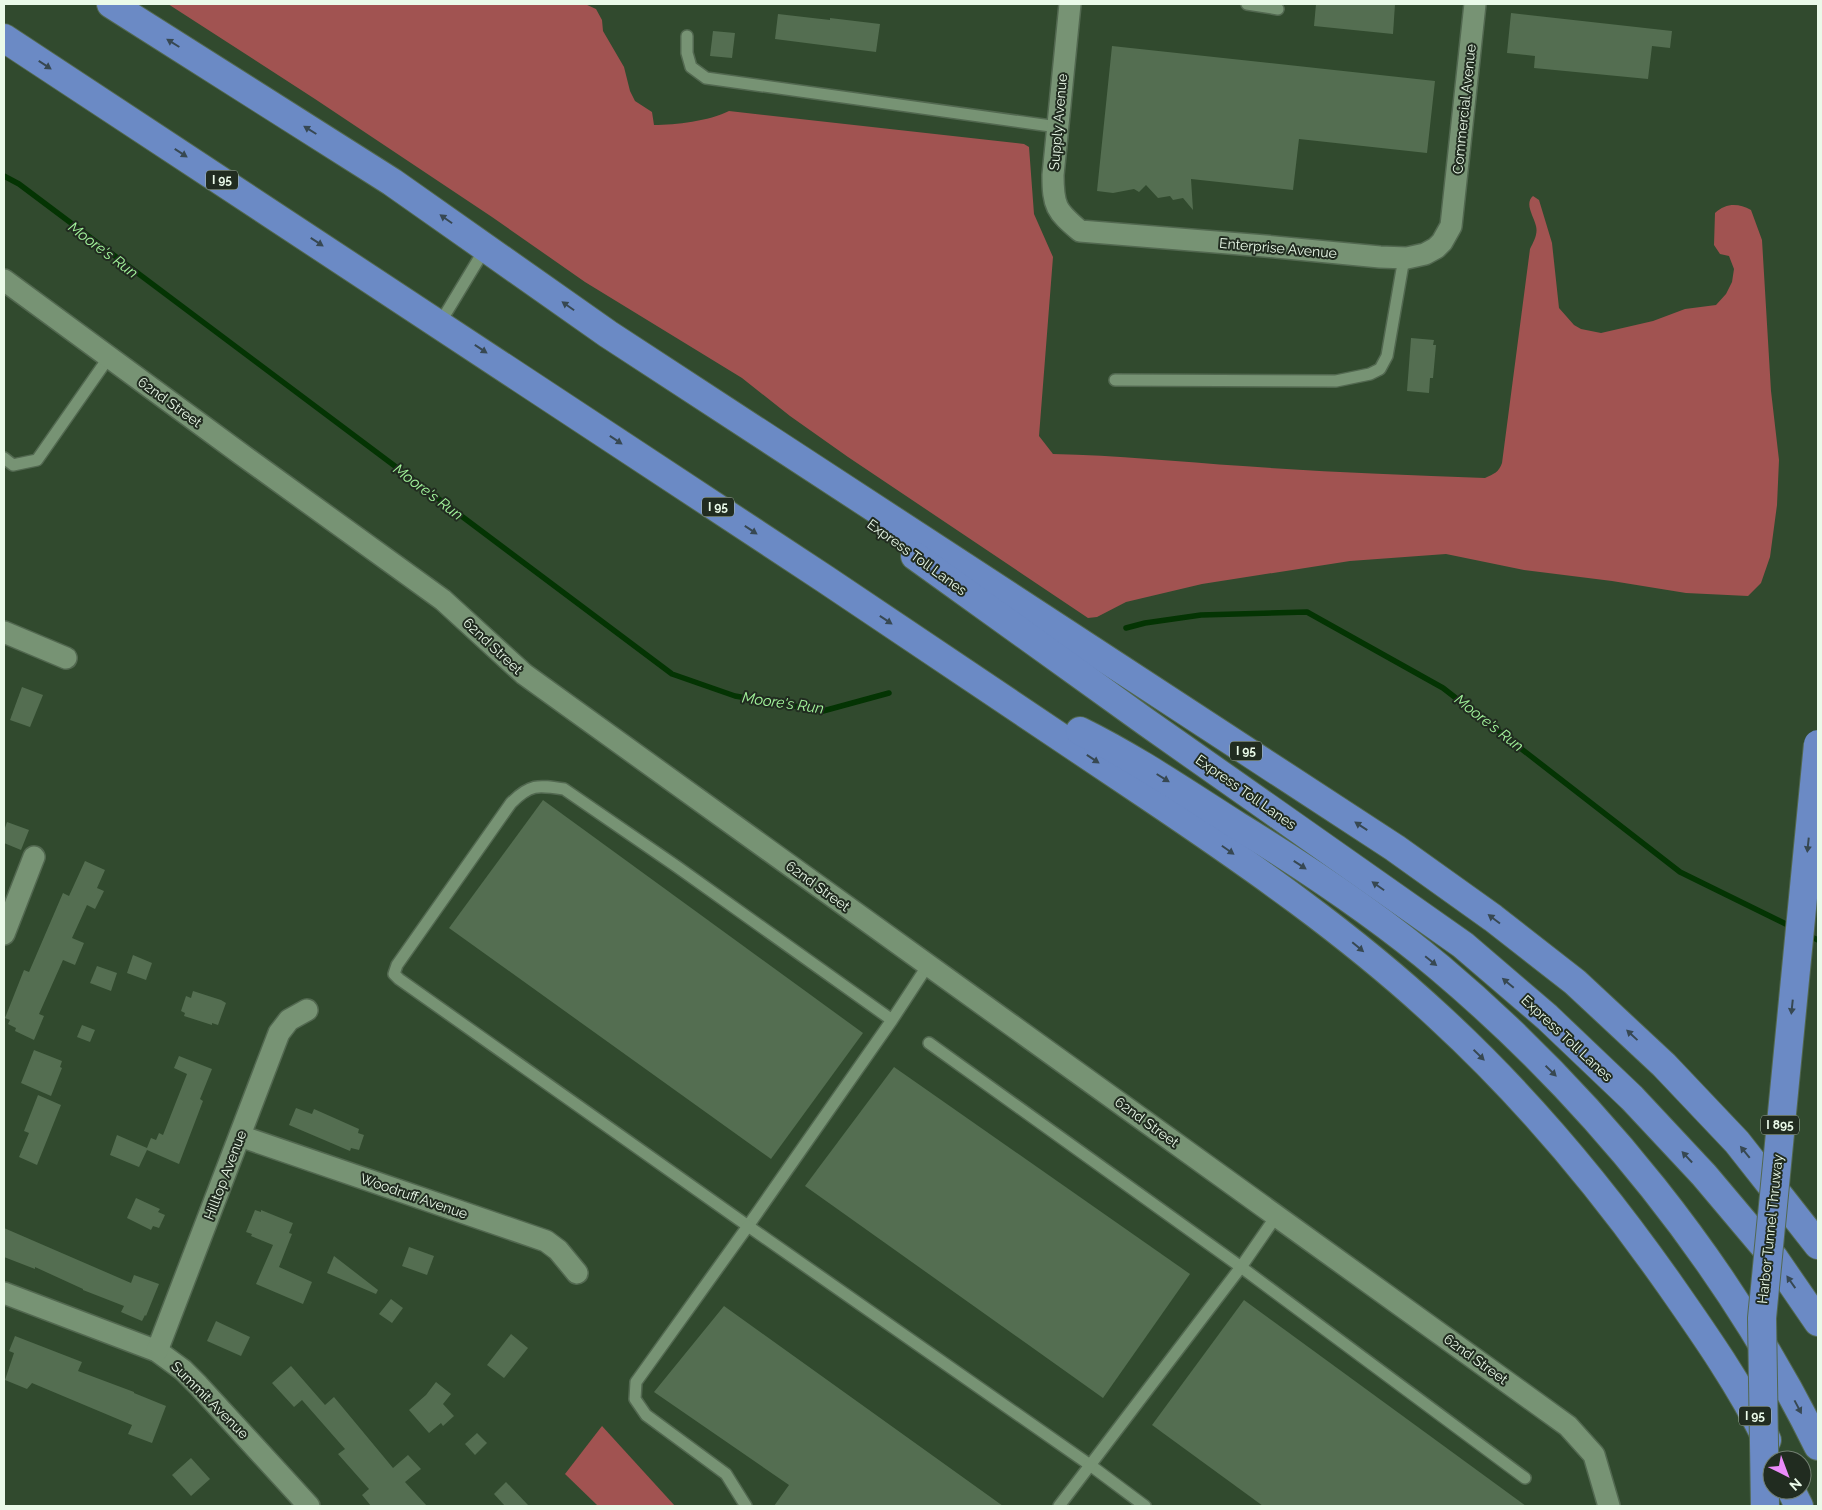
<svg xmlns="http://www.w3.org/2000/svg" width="1822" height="1510" font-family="Raleway,sans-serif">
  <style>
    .green { fill: #a15351 }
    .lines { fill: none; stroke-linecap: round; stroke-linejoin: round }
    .stream { stroke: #043403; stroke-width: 5.5 }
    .building { fill: #546e51 }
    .lane-casing { stroke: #526850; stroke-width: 14 }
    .street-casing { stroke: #526850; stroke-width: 24 }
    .highway-casing { stroke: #526850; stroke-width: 30 }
    .lane { stroke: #779374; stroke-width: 11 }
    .street { stroke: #779374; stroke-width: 21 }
    .highway { stroke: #6b8ac5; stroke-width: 28 }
    .highway-bridge-casing { stroke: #526850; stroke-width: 30; stroke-linecap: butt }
    .highway-bridge { stroke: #6b8ac5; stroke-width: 28 }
    .oneway { fill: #374852 }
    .labels { text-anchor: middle; stroke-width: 4; stroke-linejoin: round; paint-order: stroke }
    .shield { fill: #212c20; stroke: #aebcad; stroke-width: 1 }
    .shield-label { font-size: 12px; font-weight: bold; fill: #eafae9 }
    .street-label { font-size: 14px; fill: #eafae9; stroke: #212c20 }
    .water-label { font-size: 15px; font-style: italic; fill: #a4f79d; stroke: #212c20 }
  </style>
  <rect width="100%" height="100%" fill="#314a2e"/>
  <g class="green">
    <path d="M168,4H585L596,9L602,20L603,31L624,67L630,91L635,101L652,112L654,125C676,125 709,121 729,111L1024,144L1029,147L1034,214L1053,257L1039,436L1053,454C1117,455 1180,462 1243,466C1323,472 1405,475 1485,478C1494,474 1499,472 1502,463L1530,249C1534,241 1538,234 1536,226C1534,216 1524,204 1533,196L1539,200L1552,243L1559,308L1574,325L1581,329L1601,333L1653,321L1685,309L1716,305L1726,294L1732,282L1734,269L1729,256L1720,254L1714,245L1715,213C1726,203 1738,203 1751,210L1762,240L1771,391L1779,460L1777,505L1770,557L1761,583L1748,596L1686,593L1612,581L1524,570L1446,554L1350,561L1202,584L1126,602L1097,617L1088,618L848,457L790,416L742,378L585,282L492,217L315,99Z"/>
    <path d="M602,1426L675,1506H598L565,1474Z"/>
  </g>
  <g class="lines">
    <g class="stream">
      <path d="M4,176L19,184L672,674L735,696L823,711L889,693"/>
      <path d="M1126,628L1145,623L1201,615L1307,612L1443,688L1680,872L1792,927"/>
      <path d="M1807,935L1818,940"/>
    </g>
  </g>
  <g class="building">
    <path d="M1316,4H1395L1393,34L1314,26Z"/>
    <path d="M1511,13L1672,31L1670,48L1652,46L1648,79L1534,68L1535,56L1507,53Z"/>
    <path d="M778,14L830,20V18L880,24L876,52L775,39Z"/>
    <path d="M713,31L735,33L732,58L710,56Z"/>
    <path d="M1112,46L1435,81L1427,153L1299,139L1293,190L1191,179L1193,210L1183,198L1173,200L1170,196L1158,198L1146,185L1139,192L1134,189L1113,193L1097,191Z"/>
    <path d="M1411,338L1434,340L1433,345H1436L1433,378H1430L1429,393L1407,391Z"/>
    <path d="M22,687L43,695L30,727L10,720Z"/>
    <path d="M543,800L863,1033L771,1159L449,928Z"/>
    <path d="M7,822L29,830L21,850L4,843V831Z"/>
    <path d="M85,861L105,870L97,888L104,891L95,909L87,905L72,938L84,943L75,965L63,960L39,1014L44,1016L34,1040L15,1031L16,1028L8,1024L10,1020L5,1018L24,970L29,972L63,893L69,896Z"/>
    <path d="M133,955L152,963L146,980L127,973Z"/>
    <path d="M97,966L117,973L111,991L90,983Z"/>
    <path d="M193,991L221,1000L226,1003L218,1025L212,1023V1025L184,1016L185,1013L181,1011L186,996L191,998Z"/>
    <path d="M82,1025L95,1030L90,1042L77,1037Z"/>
    <path d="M34,1050L62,1061L60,1067L62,1068L51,1096L21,1083Z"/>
    <path d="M179,1056L212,1069L200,1099L203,1101L179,1164L147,1150L139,1167L110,1155L117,1135L147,1148L151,1138L156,1140L159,1133L163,1135L187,1074L174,1068Z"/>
    <path d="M894,1067L1190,1274L1103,1398L805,1186Z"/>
    <path d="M38,1095L61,1105L37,1165L19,1157L29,1133L24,1131Z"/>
    <path d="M296,1108L312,1114L314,1109L359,1129L358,1133L364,1135L359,1150L351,1148L350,1151L289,1125Z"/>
    <path d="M136,1198L160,1209L158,1212L165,1215L159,1228L153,1226L151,1230L127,1218Z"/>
    <path d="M255,1210L261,1212V1210L293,1223L289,1233L292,1234L279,1267L312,1282L303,1304L256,1284L273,1245L251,1236L252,1234L246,1232Z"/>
    <path d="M4,1228L131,1283L134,1275L159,1284L146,1316L145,1315L142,1321L121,1312L124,1306L83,1290V1289L35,1267V1269L4,1257Z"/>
    <path d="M409,1247L434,1256L427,1275L402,1266Z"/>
    <path d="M334,1256L378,1290L376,1294L327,1273Z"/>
    <path d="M391,1299L403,1308L392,1323L379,1314Z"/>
    <path d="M1244,1300L1526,1506H1263L1152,1425Z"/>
    <path d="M724,1306L1003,1506H774L789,1485L654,1392Z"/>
    <path d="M216,1321L250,1337L241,1356L207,1341Z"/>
    <path d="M511,1334L528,1348L504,1378L487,1365Z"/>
    <path d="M15,1336L82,1362L78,1371L134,1392V1393L166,1406L152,1443L128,1434L132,1425L32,1383L27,1389L5,1380L14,1353L9,1351Z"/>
    <path d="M291,1366L325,1405L334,1397L393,1468L408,1455L421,1469L405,1482L427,1506H371L362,1495L369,1489L338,1454L345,1449L302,1400L294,1407L272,1383Z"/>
    <path d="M436,1382L451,1394L443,1404L454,1416L443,1426L441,1423L429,1433L409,1410L426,1395Z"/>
    <path d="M477,1433L487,1443L475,1455L465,1444Z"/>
    <path d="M191,1458L210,1479L191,1496L172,1475Z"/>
    <path d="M506,1482L529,1506H505L494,1494Z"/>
  </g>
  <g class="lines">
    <defs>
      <g id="lane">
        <path d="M1247,4L1278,9"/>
        <path d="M687,36V53L691,67L706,78L1058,127"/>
        <path d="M440,323L486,247"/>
        <path d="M1115,380L1336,381L1370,374L1380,369L1387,356L1404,258"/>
        <path d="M4,458L13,465L37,460L109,357"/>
        <path d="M892,1020L676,866L564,789C537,785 530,784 511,803L397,965L394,974L399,979L748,1226L892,1020L928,965"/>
        <path d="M929,1043L1241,1267L1525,1478"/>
        <path d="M746,1506L726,1474L646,1415L635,1399L636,1382L748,1226L1090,1465L1145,1506"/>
        <path d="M1059,1506L1241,1267L1277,1215"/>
      </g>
      <g id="street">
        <path d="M1070,4L1053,175C1053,206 1056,211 1080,231L1265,246L1380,257L1407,258L1425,254L1436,248L1442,242L1451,226L1475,4"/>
        <path d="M4,280L241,454L443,600L524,674L1568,1426L1594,1455L1609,1506"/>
        <path d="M4,632L66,658"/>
        <path d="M4,934L34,857"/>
        <path d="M240,1136L546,1241L558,1250L577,1273"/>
        <path d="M4,1293L157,1351L183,1370L198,1385L309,1506"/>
        <path d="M157,1351L279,1033L289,1020L307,1010"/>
      </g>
      <g id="highway">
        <path d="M111,4L392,182L608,334L1395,848L1493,918L1575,982L1664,1065L1737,1142L1818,1245"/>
        <path d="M4,38C278,217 552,397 825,579C933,651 1041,723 1148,796C1249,864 1350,934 1439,1017C1526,1097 1602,1188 1670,1285C1705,1335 1740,1385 1767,1440"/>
        <path d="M915,556L1146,722L1463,945L1547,1017L1632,1098L1704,1175L1774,1258L1818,1322"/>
        <path d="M1080,731C1135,758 1186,793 1238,826C1308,869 1377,915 1440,968C1595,1099 1728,1264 1818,1446"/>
        <path d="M1791,1490L1799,1506"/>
      </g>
    </defs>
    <use href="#lane" class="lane-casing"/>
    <use href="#street" class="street-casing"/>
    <use href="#highway" class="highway-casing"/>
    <use href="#lane" class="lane"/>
    <use href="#street" class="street"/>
    <use href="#highway" class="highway"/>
    <defs>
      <path id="highway-bridge" d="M1765,1506L1762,1318L1818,744"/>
    </defs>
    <use href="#highway-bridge" class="highway-bridge-casing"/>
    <use href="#highway-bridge" class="highway-bridge"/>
  </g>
  <defs><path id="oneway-solid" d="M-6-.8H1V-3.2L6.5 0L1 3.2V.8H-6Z" transform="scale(1.25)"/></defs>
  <g class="oneway">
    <use href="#oneway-solid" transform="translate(173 43) rotate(-148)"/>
    <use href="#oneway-solid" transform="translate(45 65) rotate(33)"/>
    <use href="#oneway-solid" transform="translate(310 130) rotate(-148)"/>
    <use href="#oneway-solid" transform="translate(181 153) rotate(33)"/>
    <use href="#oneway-solid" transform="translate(446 219) rotate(-145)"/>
    <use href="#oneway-solid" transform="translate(317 242) rotate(33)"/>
    <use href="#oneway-solid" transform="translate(568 306) rotate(-145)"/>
    <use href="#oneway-solid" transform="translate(481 349) rotate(34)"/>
    <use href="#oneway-solid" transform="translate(616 440) rotate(34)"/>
    <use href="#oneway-solid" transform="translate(751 530) rotate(34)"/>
    <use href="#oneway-solid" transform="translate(886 620) rotate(34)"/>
    <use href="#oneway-solid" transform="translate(1093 759) rotate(34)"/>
    <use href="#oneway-solid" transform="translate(1163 778) rotate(32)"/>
    <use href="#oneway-solid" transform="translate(1361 826) rotate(-147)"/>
    <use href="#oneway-solid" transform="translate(1808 845) rotate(96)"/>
    <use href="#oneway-solid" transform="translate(1228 850) rotate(35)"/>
    <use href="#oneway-solid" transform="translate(1300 865) rotate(33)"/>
    <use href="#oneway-solid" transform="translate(1378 886) rotate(-145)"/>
    <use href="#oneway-solid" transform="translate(1494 919) rotate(-143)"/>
    <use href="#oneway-solid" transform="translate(1358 947) rotate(40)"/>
    <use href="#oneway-solid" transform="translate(1431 961) rotate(39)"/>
    <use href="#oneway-solid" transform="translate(1508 983) rotate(-140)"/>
    <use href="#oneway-solid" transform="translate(1792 1007) rotate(96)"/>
    <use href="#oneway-solid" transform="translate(1632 1035) rotate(-137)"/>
    <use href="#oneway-solid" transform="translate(1479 1055) rotate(44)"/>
    <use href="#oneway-solid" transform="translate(1551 1071) rotate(44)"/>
    <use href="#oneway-solid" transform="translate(1745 1152) rotate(-129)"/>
    <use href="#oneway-solid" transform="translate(1687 1157) rotate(-133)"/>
    <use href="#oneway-solid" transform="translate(1791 1282) rotate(-125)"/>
    <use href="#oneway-solid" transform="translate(1798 1407) rotate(62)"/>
  </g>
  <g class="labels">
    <g class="shield">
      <rect x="206" y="170.5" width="32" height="19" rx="4"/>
      <rect x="702" y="497.5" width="32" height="19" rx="4"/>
      <rect x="1230" y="741.5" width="32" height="19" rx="4"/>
      <rect x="1761" y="1115.5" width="38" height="19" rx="4"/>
      <rect x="1739" y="1406.5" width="32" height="19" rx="4"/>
    </g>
    <g class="shield-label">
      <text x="222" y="184">I 95</text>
      <text x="718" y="511">I 95</text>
      <text x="1246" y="755">I 95</text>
      <text x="1780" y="1129">I 895</text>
      <text x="1755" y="1420">I 95</text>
    </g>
    <g class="street-label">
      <text transform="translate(1464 109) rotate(-84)" y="5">Commercial Avenue</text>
      <text transform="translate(1058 122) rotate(-85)" y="5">Supply Avenue</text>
      <text transform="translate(1278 248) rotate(5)" y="5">Enterprise Avenue</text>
      <text transform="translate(170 402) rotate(36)" y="5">62nd Street</text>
      <text transform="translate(917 557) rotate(36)" y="5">Express Toll Lanes</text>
      <text transform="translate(493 646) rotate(43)" y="5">62nd Street</text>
      <text transform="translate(1246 792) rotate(35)" y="5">Express Toll Lanes</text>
      <text transform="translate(818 886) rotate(36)" y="5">62nd Street</text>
      <text transform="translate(1567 1038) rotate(43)" y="5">Express Toll Lanes</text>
      <text transform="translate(1147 1122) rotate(36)" y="5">62nd Street</text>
      <text transform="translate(225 1175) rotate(-69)" y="5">Hilltop Avenue</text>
      <text transform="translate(414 1196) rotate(19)" y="5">Woodruff Avenue</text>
      <text transform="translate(1770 1229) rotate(-84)" y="5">Harbor Tunnel Thruway</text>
      <text transform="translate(1476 1359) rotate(36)" y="5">62nd Street</text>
      <text transform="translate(210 1400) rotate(45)" y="5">Summit Avenue</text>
    </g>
    <g class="water-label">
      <text transform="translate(103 250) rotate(37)" y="5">Moore's Run</text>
      <text transform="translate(428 492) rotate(37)" y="5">Moore's Run</text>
      <text transform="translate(783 703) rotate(8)" y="5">Moore's Run</text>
      <text transform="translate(1489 723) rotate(38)" y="5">Moore's Run</text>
    </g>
  </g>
  <rect width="1822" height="1510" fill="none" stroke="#eafae9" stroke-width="10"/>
  <g transform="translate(1787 1475) rotate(138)"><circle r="24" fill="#212c20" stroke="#717e70"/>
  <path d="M0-4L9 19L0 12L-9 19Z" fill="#ec8cfa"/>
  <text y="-8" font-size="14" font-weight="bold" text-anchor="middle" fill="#eafae9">N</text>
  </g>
</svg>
